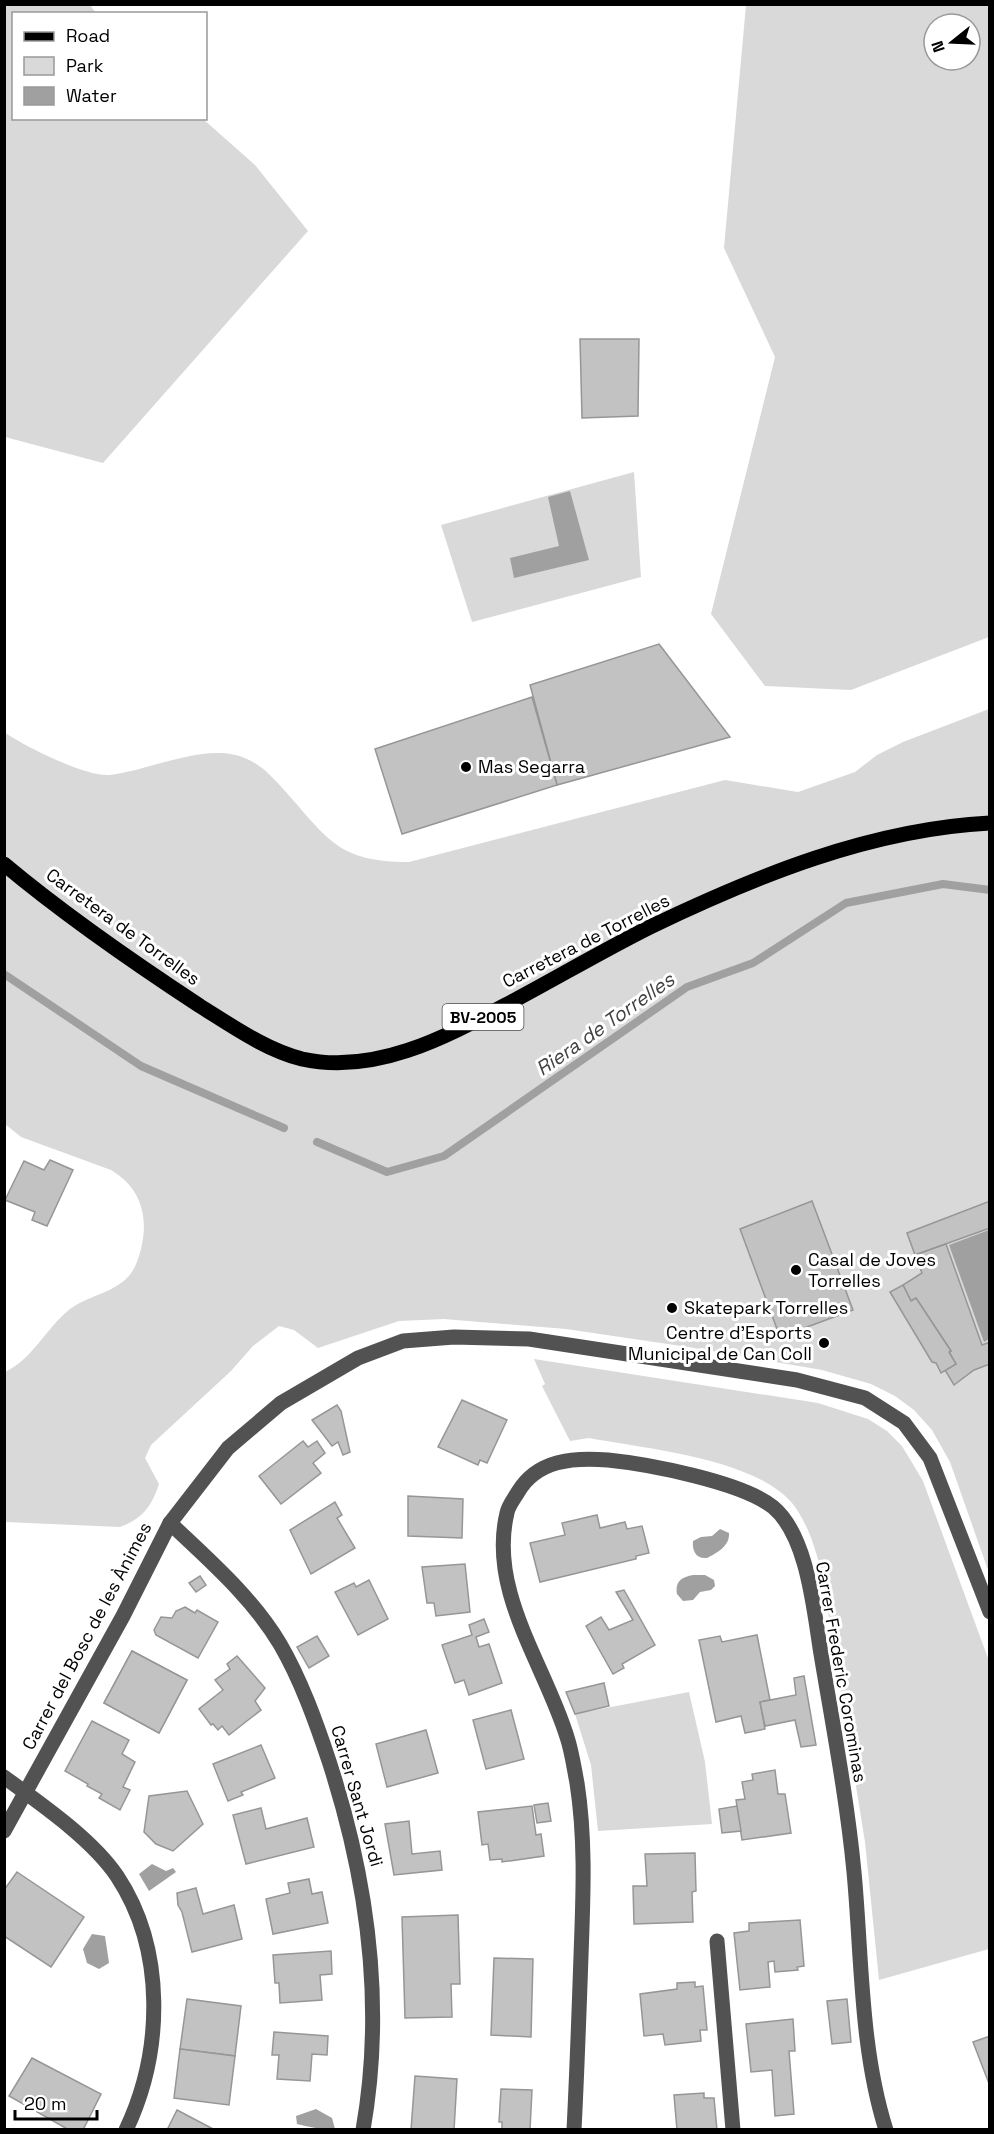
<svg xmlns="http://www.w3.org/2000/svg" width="994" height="2134" font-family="'Space Grotesk',sans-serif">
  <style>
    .green { fill: #d9d9d9; fill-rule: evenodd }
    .water { fill: #a0a0a0 }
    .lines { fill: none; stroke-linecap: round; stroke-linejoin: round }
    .stream { stroke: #a0a0a0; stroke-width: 8 }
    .building { fill: #c2c2c2; stroke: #969696; stroke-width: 1.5; fill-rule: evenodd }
    .minor { stroke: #525252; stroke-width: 15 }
    .major { stroke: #000; stroke-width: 15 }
    .poi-dot { fill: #000; stroke: #fff; stroke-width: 2 }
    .labels { text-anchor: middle; stroke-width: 6; stroke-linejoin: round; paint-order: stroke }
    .shield { fill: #fff; stroke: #4c4c4c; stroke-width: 1.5 }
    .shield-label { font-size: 16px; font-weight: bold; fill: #000 }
    .poi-label { font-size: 18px; fill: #000; stroke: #fff; text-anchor: start }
    .street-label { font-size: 18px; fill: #000; stroke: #fff }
    .water-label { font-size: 20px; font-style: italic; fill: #414141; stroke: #fff }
  </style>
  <rect width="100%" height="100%" fill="#fff"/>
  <g class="green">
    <path d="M4,5H90L96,13L14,14V118L203,119L255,165L308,231L103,463L5,437Z"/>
    <path d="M746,5H989V637L851,690L765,686L711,614L775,357L724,248ZM934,24H970V60H934Z"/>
    <path d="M634,472L641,577L472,622L441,525Z"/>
    <path d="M989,709V1573L950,1462L932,1430L914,1410L895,1396L871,1384L822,1370L688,1347L566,1329L444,1319L399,1321L318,1348L294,1330L279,1326L253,1346L231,1371L151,1445L145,1458L159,1484C152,1506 142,1519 120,1527L5,1522V1372C33,1359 46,1328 70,1309C88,1296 112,1293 127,1278C135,1270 138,1260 141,1249C149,1216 141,1188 111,1170L21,1137L5,1124L4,732C24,746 86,777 109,775C150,771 208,740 247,759C263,766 274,779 285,791C328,839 338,862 409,862L725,780L798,792L855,772L877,755L903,742Z"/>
    <path d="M534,1359L818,1403L868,1419L887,1431L902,1446L923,1481L989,1661V1949L879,1980L865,1842L822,1575C816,1550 808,1523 792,1503C753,1458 647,1449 589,1438L570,1441L542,1386L545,1384Z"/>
    <path d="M689,1692L705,1762L712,1824L598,1831L591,1765L575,1714Z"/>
  </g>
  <g class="water">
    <path d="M570,491L589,560L514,578L510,558L559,546L548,497Z"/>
    <path d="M989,1230V1339L984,1342L949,1245Z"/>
    <path d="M720,1529L729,1533C730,1546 717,1553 707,1558C696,1559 692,1551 693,1541L701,1537L712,1536Z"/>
    <path d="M693,1575H705L714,1580L715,1586L711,1590L700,1592L693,1600L683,1601L677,1594C675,1581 682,1577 693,1575Z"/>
    <path d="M152,1864L166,1871L173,1868L176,1872L149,1891L139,1874Z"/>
    <path d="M92,1934L105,1936L109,1963L99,1969L87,1963L83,1949Z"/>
    <path d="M316,2109L332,2118L335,2129C321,2130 310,2127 297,2124L296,2116Z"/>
  </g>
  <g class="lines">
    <g class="stream">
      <path d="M4,974L141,1066L284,1128"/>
      <path d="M317,1142L387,1172L444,1156L687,987L753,963L846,903L943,884L990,890"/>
    </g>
  </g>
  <g class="building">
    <path d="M580,339H639L638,416L582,418Z"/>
    <path d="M659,644L730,737L557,785L530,685Z"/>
    <path d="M532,697L557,785L402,834L375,749Z"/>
    <path d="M50,1160L73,1170L47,1226L32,1220L35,1212L5,1200L24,1161L44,1170Z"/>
    <path d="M812,1201L853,1310L780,1337L740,1229Z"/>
    <path d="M990,1201V1228L915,1255L907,1233Z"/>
    <path d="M946,1244L982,1345L990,1342V1364L974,1370L954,1385L945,1370L956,1364L949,1352L951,1351L916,1298L911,1301L903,1285L922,1273L915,1255Z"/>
    <path d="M903,1285L911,1301L916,1298L951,1351L949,1352L956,1364L941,1373L936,1363L932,1362L890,1292Z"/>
    <path d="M462,1400L507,1420L487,1463L480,1460L478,1465L438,1447Z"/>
    <path d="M337,1405L341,1411L350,1452L343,1455L338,1442L332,1446L312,1420Z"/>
    <path d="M303,1441L308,1447L317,1441L325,1453L313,1463L321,1473L281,1504L259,1476Z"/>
    <path d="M408,1496L463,1499L462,1538L408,1536Z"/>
    <path d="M335,1502L342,1515L337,1518L355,1548L311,1574L290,1530Z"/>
    <path d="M597,1515L600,1528L625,1522L627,1529L642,1526L649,1553L636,1556V1559L540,1582L530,1543L565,1535L562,1523Z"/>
    <path d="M465,1564L470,1612L436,1616L434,1603H427L422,1567Z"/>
    <path d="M200,1576L206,1585L196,1592L189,1583Z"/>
    <path d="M369,1580L388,1619L358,1635L335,1592L354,1583L356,1587Z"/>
    <path d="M624,1590L655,1645L622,1664L624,1668L613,1674L586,1626L601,1617L609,1630L633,1620L616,1592Z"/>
    <path d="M185,1607L195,1613L197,1610L218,1622L198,1658L156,1635L154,1630L161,1617L172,1618L176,1611Z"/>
    <path d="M484,1619L489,1632L476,1637L479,1647L489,1644L502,1683L469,1695L464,1680L455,1683L442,1645L472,1635L469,1625Z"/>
    <path d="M757,1635L770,1700L760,1702L765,1729L745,1733L741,1716L716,1722L699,1640L720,1636L722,1642Z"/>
    <path d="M317,1636L329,1656L309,1668L297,1647Z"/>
    <path d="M132,1651L187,1680L159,1733L104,1703ZM140,1675L159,1685L148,1707L128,1697Z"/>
    <path d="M132,1651L187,1680L159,1733L104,1703Z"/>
    <path d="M237,1656L265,1688L255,1701L261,1710L229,1735L222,1726L218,1730L213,1724L211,1725L199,1709L223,1690L215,1680L230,1669L227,1664Z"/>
    <path d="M804,1676L816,1745L801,1747L795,1720L765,1726L760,1702L796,1695L794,1678Z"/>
    <path d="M604,1683L609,1706L575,1714L566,1692Z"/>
    <path d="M511,1710L524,1759L486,1769L473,1720Z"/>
    <path d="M92,1721L129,1740L122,1754L135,1762L123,1787L130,1790L120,1810L99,1798L102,1794L87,1786L88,1784L65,1771Z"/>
    <path d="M426,1730L438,1773L387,1787L376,1744Z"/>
    <path d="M261,1745L275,1778L241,1792L243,1795L228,1801L213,1764Z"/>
    <path d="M775,1770L778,1794H785L791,1833L742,1840L736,1800L745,1799L742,1782L753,1780L752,1774Z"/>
    <path d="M187,1791L203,1824L173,1851L156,1844L144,1832L149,1796Z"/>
    <path d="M548,1803L551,1821L537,1823L534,1805Z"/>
    <path d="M532,1806L536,1835L541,1834L544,1856L502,1862V1859L490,1860L488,1844L482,1845L478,1812Z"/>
    <path d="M737,1806L741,1831L722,1833L719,1809Z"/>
    <path d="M261,1808L266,1829L307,1818L314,1847L246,1864L233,1815Z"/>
    <path d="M409,1821L412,1854L440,1851L442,1870L394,1875L385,1824Z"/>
    <path d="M695,1853L696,1891L692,1892L693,1922L634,1924L633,1886H647L645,1854Z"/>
    <path d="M17,1872L84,1917L51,1967L4,1936V1890Z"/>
    <path d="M309,1879L312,1894L322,1892L328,1923L273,1934L266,1899L290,1893L288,1883Z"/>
    <path d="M196,1888L203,1914L234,1905L242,1939L192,1952L182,1912L178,1905L177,1893Z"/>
    <path d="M458,1915L460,1984H451L452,2017L405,2018L402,1917Z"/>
    <path d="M800,1920L804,1966L797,1967L798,1970L775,1972L774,1961L768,1962L770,1987L740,1990L734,1933L749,1931V1923Z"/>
    <path d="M331,1951L332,1974L320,1975L322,2000L280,2003L279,1983H275L273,1955Z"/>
    <path d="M494,1958L533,1959L531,2037L491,2035Z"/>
    <path d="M695,1982V1987L703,1986L707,2030H700L701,2041L665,2045L663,2034L644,2036L640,1994L677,1989V1983Z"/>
    <path d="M187,1999L241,2006L235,2056L180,2049Z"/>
    <path d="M847,1999L851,2042L832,2044L827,2001Z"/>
    <path d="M793,2019L795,2051H789L794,2114L775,2116L772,2070L751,2072L746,2024Z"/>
    <path d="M274,2032L328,2036L327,2055L312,2054L310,2081L277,2079L279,2055H272Z"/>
    <path d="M990,2036V2086L973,2042Z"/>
    <path d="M180,2049L235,2056L229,2105L174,2098Z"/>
    <path d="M32,2058L101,2094L83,2130H69L9,2096Z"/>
    <path d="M415,2076L457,2079L454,2130H411Z"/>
    <path d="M501,2089L532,2090L530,2130H502V2122H499Z"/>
    <path d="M704,2093V2098H714L717,2130H677L674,2095Z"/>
    <path d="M177,2110L215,2130H167Z"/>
  </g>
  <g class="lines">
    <g class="minor">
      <path d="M170,1523C209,1560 252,1597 280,1644C301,1680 316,1722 329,1761C368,1881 385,2005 363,2130"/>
      <path d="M4,1777C41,1804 92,1839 117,1876C166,1950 163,2052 126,2130"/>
      <path d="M4,1831L123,1616L170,1523L228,1448L281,1403L358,1358L403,1341L454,1337L529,1339L797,1380L865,1398L904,1423L930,1458L990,1612"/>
      <path d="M717,1941L733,2130"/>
      <path d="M574,2130C577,2072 579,2014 581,1956C583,1899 586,1841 577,1783C574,1768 572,1752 567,1737C545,1665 488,1591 507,1513C508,1506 514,1499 518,1492C537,1460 573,1457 608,1460C648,1464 742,1482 773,1507C808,1536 814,1612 821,1654C833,1726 847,1799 854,1872C862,1957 860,2048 886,2130"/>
    </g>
    <path class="major" d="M4,864C66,916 133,962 200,1006C232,1026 266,1050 302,1059C378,1076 451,1034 515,1000C560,976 604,950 650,927C756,876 871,829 990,823"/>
  </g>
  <g class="poi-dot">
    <circle cx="466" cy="767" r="6"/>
    <circle cx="796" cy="1270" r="6"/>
    <circle cx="672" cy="1308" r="6"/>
    <circle cx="824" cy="1343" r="6"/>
  </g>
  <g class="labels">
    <rect class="shield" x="442.5" y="1004" width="81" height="26" rx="4.5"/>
    <g class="shield-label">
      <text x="483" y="1023">BV-2005</text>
    </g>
    <g class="poi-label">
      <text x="478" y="773">Mas Segarra</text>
      <text x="808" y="1266">Casal de Joves<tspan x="808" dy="21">Torrelles</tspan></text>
      <text x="684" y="1314">Skatepark Torrelles</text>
      <text x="812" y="1339" text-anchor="end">Centre d'Esports<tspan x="812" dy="21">Municipal de Can Coll</tspan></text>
    </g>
    <g class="street-label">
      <text transform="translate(123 927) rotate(36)" y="6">Carretera de Torrelles</text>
      <text transform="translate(586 941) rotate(-27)" y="6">Carretera de Torrelles</text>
      <text transform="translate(87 1636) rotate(-62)" y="6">Carrer del Bosc de les Ànimes</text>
      <text transform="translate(841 1672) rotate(80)" y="6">Carrer Frederic Corominas</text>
      <text transform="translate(357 1796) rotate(74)" y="6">Carrer Sant Jordi</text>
    </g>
    <g class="water-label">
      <text transform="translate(605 1024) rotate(-35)" y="7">Riera de Torrelles</text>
    </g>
  </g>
  <rect width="994" height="2134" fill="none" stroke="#000000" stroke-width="12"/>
  <rect x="12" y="12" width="195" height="108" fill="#ffffff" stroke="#999999" stroke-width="1.5"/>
  <rect x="24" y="32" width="30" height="9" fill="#000000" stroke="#999999" stroke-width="1.5"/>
  <text x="66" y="42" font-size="18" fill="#000000">Road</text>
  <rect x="24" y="57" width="30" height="18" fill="#d9d9d9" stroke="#999999" stroke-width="1.5"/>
  <text x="66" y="72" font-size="18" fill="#000000">Park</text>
  <rect x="24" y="87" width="30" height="18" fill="#a0a0a0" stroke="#999999" stroke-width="1.5"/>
  <text x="66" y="102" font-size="18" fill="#000000">Water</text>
  <g transform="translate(952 42) rotate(252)"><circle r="28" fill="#ffffff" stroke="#999999" stroke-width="1.5"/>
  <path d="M0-4.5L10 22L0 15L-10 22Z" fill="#000000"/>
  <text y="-9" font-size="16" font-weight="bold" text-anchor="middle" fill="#000000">N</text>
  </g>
  <path d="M15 2110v9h82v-9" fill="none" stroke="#000000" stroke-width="3"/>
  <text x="24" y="2110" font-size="18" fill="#000000" stroke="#ffffff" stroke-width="4.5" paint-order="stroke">20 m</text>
</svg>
